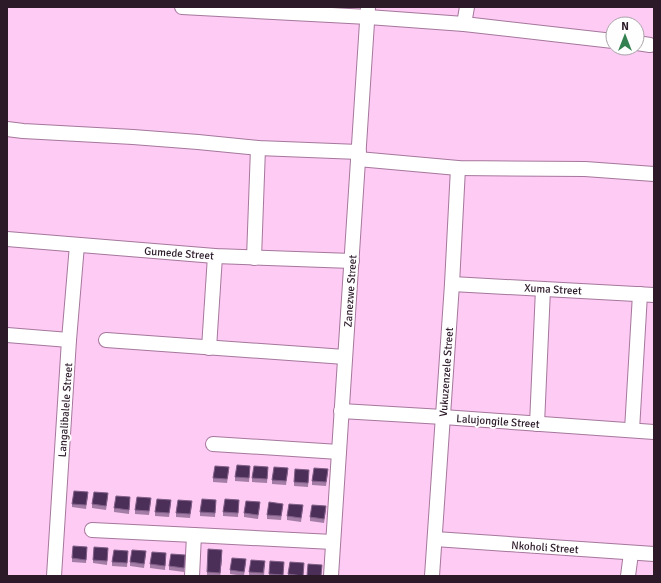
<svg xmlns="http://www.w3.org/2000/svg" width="661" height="583" font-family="Signika,sans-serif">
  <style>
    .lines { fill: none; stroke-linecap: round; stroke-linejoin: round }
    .minor-casing { stroke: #a5779c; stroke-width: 16 }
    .minor { stroke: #fff; stroke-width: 14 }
    .wall { fill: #a47da6 }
    .shaded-wall { fill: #805e87 }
    .building { fill: #4b2f59; stroke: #805e87 }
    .labels { text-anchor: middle; stroke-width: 4; stroke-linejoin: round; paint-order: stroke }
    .street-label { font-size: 11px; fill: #2c1a29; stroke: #fefefe }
  </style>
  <rect width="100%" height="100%" fill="#fdcbf3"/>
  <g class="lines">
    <defs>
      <g id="minor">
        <path d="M182,7L368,17L464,24L613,41"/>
        <path d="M464,24L467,7"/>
        <path d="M637,43L650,45"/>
        <path d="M7,129L23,131L133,137L198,142L258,148L359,152"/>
        <path d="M358,159L458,168L585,169L654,174"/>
        <path d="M7,239L215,256L352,261"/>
        <path d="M254,258L258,148"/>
        <path d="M452,284L654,295"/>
        <path d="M7,335L69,340"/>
        <path d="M106,340L345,357"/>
        <path d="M209,348L215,256"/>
        <path d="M341,411L443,417L654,432"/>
        <path d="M537,424L543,289"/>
        <path d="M632,430L640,294"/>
        <path d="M213,444L339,452"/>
        <path d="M92,530L194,535"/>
        <path d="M435,539L654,554"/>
        <path d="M54,576L69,340L77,245"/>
        <path d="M192,576L194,535L333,542"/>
        <path d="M331,576L339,452L368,7"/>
        <path d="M432,576L452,284L458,168"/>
        <path d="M628,576L631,553"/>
      </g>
    </defs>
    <use href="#minor" class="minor-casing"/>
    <use href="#minor" class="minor"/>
  </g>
  <g class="wall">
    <path d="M250,469L249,482L235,481V477Z"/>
    <path d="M229,471L227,483L213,482V478Z"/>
    <path d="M268,471L267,483L252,482V478Z"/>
    <path d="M288,472L286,485L272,484V480Z"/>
    <path d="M328,473L326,486L312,485V481Z"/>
    <path d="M309,474L308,487L294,486V482Z"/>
    <path d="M88,496L86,509L72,507V504Z"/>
    <path d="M108,497L106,510L92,508V504Z"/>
    <path d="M130,501L129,514L114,512V508Z"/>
    <path d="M151,502L149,515L135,514V510Z"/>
    <path d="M171,504L169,517L155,516V512Z"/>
    <path d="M216,504L215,517L200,516V512Z"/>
    <path d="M239,504L238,517L223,516V512Z"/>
    <path d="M192,505L190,518L176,517V513Z"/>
    <path d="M260,506L258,519L244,517V513Z"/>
    <path d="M283,507L281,520L267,519V515Z"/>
    <path d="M303,509L301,522L287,520V516Z"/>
    <path d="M326,510L324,523L310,521V517Z"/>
    <path d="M87,551L86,563L72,562V558Z"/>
    <path d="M108,552L107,565L93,563V560Z"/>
    <path d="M128,555L127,567L112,566V562Z"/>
    <path d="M146,555L144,568L130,566V562Z"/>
    <path d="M166,557L165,570L150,568V564Z"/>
    <path d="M222,558L220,576H207V572Z"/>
    <path d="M185,559L184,572L169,570V566Z"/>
    <path d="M246,563L244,576L230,574V570Z"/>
    <path d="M265,565L264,576H249V572Z"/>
    <path d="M284,566L283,576H269V574Z"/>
    <path d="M304,567L303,576H288V574Z"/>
  </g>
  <path class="shaded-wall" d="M222,550V558L220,576V573Z"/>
  <g class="building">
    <path d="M237,465L250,466L249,478L235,477Z"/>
    <path d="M215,466L229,467L227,479L213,478Z"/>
    <path d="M254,466L268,467L267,479L252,478Z"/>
    <path d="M274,467L288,468L286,481L272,480Z"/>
    <path d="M314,468L328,469L326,482L312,481Z"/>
    <path d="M295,469L309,470L308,483L294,482Z"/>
    <path d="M74,491L88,492L86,505L72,504Z"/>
    <path d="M94,492L108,493L106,506L92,504Z"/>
    <path d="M116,496L130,497L129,510L114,508Z"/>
    <path d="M137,497L151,498L149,511L135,510Z"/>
    <path d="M157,499L171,500L169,513L155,512Z"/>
    <path d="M202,499L216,500L215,513L200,512Z"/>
    <path d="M225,499L239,500L238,513L223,512Z"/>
    <path d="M178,500L192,501L190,514L176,513Z"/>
    <path d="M246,501L260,502L258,515L244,513Z"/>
    <path d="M269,502L283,504L281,516L267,515Z"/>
    <path d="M289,504L303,505L301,518L287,516Z"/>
    <path d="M312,505L326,506L324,519L310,517Z"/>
    <path d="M73,546L87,547L86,560L72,558Z"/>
    <path d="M94,547L108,548L107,561L93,560Z"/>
    <path d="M208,549L222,550L220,573L207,572Z"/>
    <path d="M114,550L128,551L127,563L112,562Z"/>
    <path d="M132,550L146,551L144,564L130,562Z"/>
    <path d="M152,552L166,553L165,566L150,564Z"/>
    <path d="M171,554L185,555L184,568L169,566Z"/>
    <path d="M232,558L246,559L244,572L230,570Z"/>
    <path d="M251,560L265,561L263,573L249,572Z"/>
    <path d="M270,561L284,562L283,575L269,574Z"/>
    <path d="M290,562L304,563L303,576L288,574Z"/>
    <path d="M308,564L322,565L321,576H307Z"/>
  </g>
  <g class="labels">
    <g class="street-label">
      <text transform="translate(179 253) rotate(4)" y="4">Gumede Street</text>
      <text transform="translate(553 289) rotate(3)" y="4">Xuma Street</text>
      <text transform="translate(350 291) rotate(-86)" y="4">Zanezwe Street</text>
      <text transform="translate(446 372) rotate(-86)" y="4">Vukuzenzele Street</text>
      <text transform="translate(65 410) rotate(-86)" y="4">Langalibalele Street</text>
      <text transform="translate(498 421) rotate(4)" y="4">Lalujongile Street</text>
      <text transform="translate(545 547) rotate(4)" y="4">Nkoholi Street</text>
    </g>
  </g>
  <rect width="661" height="583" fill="none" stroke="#2c1a29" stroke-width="16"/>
  <g transform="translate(625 36)"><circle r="19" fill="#fefefe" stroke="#aaa3a9"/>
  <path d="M0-3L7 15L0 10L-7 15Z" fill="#338150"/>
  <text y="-6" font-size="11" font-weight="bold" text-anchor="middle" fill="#2c1a29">N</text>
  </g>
</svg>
